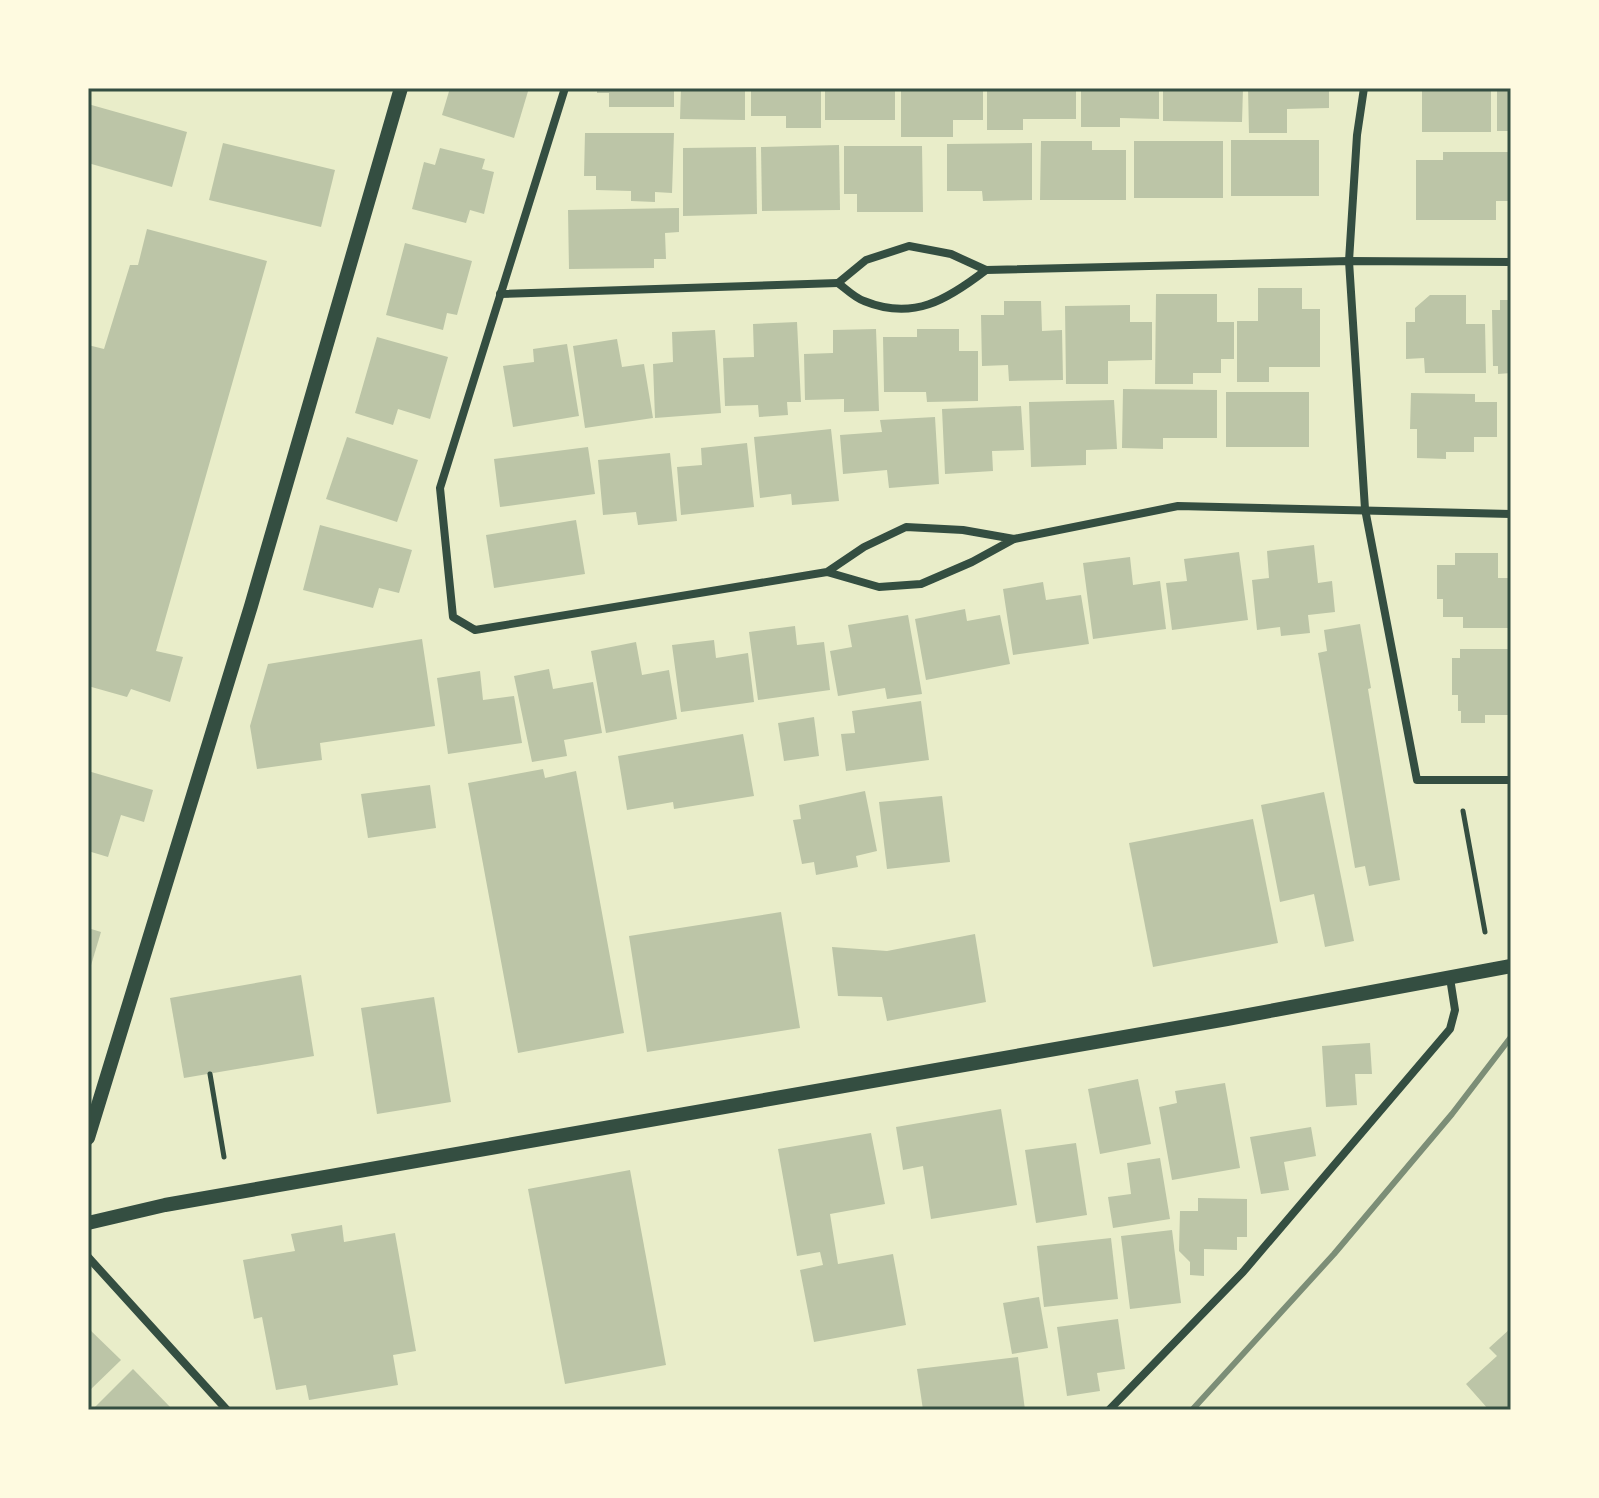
<svg xmlns="http://www.w3.org/2000/svg" width="1599" height="1498" font-family="Barlow,sans-serif">
  <style>
    .building { fill: #bcc5a7 }
    .lines { fill: none; stroke-linecap: round; stroke-linejoin: round }
    .path { stroke: #344e41; stroke-width: 5 }
    .minor { stroke: #344e41; stroke-width: 8 }
    .tertiary { stroke: #344e41; stroke-width: 14 }
    .rail { stroke: #7c8e77; stroke-width: 6 }
    .neatline { fill: none; stroke: #344e41; stroke-width: 3 }
  </style>
  <rect width="100%" height="100%" fill="#e9edc9"/>
  <g class="building">
    <path d="M450,88H529L514,138L442,115Z"/>
    <path d="M597,88H674V107H609V93H597Z"/>
    <path d="M681,88H745V120L680,119Z"/>
    <path d="M751,88H821V128H786V116H751Z"/>
    <rect x="825" y="88" width="70" height="32"/>
    <path d="M901,88H983V120H953V137H901Z"/>
    <path d="M987,88H1076V119H1023V130H987Z"/>
    <path d="M1081,88H1159V119L1120,118V127H1081Z"/>
    <path d="M1163,88H1243L1242,122L1163,121Z"/>
    <path d="M1248,88H1329V108L1287,109V133H1249Z"/>
    <rect x="1422" y="88" width="69" height="44"/>
    <rect x="1497" y="88" width="14" height="43"/>
    <path d="M88,104L187,132L172,187L88,163Z"/>
    <path d="M585,133H674L672,193L655,192V202L631,201V191L596,190V176H584Z"/>
    <rect x="1231" y="140" width="88" height="56"/>
    <path d="M1041,141H1092V150H1126V200H1040Z"/>
    <rect x="1134" y="141" width="89" height="57"/>
    <path d="M223,143L335,170L321,227L209,200Z"/>
    <path d="M1032,143V200L983,201L982,191H947V144Z"/>
    <path d="M839,145L840,210L762,211L761,147Z"/>
    <path d="M844,146H922L923,212H857V194H844Z"/>
    <path d="M756,147L757,214L683,216V148Z"/>
    <path d="M440,148L485,159L482,169L494,172L484,214L470,210L466,223L412,209L424,162L435,165Z"/>
    <path d="M1443,152H1509V201H1496V220H1416V160H1443Z"/>
    <path d="M679,208V232L665,233L666,259H654V268L569,269L568,210Z"/>
    <path d="M147,229L267,261L156,651L183,657L170,702L131,689L127,697L88,686V345L104,349L130,265H138Z"/>
    <path d="M405,243L472,261L457,315L447,313L443,330L386,315Z"/>
    <path d="M1258,288H1302V309H1320V367H1269V382H1237V321H1258Z"/>
    <path d="M1156,294H1217V322H1234V359H1221V373H1193V384H1155Z"/>
    <path d="M1430,295H1466V324H1485L1486,373H1425L1424,358L1406,359V322H1415V308Z"/>
    <path d="M1500,300H1511V373L1498,374V366H1493L1492,310H1500Z"/>
    <path d="M1004,301H1041L1042,331L1062,330L1063,380L1009,381L1008,365L982,366L981,315H1004Z"/>
    <path d="M1130,305V322H1152V360L1108,361V384H1066L1065,306Z"/>
    <path d="M797,322L801,402H787L788,415L759,417L758,405L725,406L723,358L754,357L753,324Z"/>
    <path d="M876,329L879,411L844,412V399L805,400L804,354L833,353V330Z"/>
    <path d="M917,329H959V351H978V401L927,402L926,392H884L883,337H917Z"/>
    <path d="M715,330L721,413L655,418L653,364L673,362L672,332Z"/>
    <path d="M377,337L448,357L430,419L398,409L393,425L355,413Z"/>
    <path d="M617,339L622,367L644,364L653,418L585,428L573,346Z"/>
    <path d="M567,344L579,416L513,427L503,366L534,362L533,349Z"/>
    <path d="M1123,389L1217,390V438H1163V449L1122,448Z"/>
    <rect x="1226" y="392" width="83" height="55"/>
    <path d="M1411,393L1475,394V402H1497V437H1474V452H1446V459L1417,458V429H1410Z"/>
    <rect x="1508" y="397" width="3" height="59"/>
    <path d="M1114,400L1117,449L1086,450V465L1031,467L1029,402Z"/>
    <path d="M1021,406L1024,450L992,451L993,471L945,474L942,409Z"/>
    <path d="M935,417L939,484L889,488L887,470L843,474L840,435L882,432L880,420Z"/>
    <path d="M831,429L839,501L792,505L791,494L760,498L754,437Z"/>
    <path d="M347,437L418,460L397,522L326,499Z"/>
    <path d="M747,443L754,507L681,515L677,467L702,465L701,448Z"/>
    <path d="M588,447L595,494L500,507L494,459Z"/>
    <path d="M670,453L677,521L638,525L636,512L603,515L598,460Z"/>
    <path d="M576,520L585,574L494,588L486,535Z"/>
    <path d="M320,525L412,550L399,593L379,588L373,608L303,590Z"/>
    <path d="M1314,545L1318,583L1332,581L1335,612L1308,615L1310,633L1281,636L1280,627L1257,630L1252,580L1269,578L1267,551Z"/>
    <path d="M1239,552L1248,620L1172,630L1166,583L1187,581L1184,559Z"/>
    <path d="M1455,553H1498V578H1511V628H1463V617H1443V599H1437V565H1455Z"/>
    <path d="M1130,557L1133,585L1160,581L1166,629L1093,639L1083,563Z"/>
    <path d="M1043,582L1046,600L1081,595L1089,644L1013,655L1003,589Z"/>
    <path d="M965,609L967,621L1000,615L1010,664L926,680L915,619Z"/>
    <path d="M908,615L922,694L887,699L885,688L838,696L830,651L852,647L848,625Z"/>
    <path d="M1360,624L1371,688L1368,689L1400,880L1369,886L1365,866L1355,868L1318,653L1327,651L1324,630Z"/>
    <path d="M795,626L797,645L824,642L830,690L758,700L749,632Z"/>
    <path d="M422,639L435,726L320,743L322,760L257,769L250,726L268,664Z"/>
    <path d="M714,640L716,658L748,653L754,702L681,712L672,645Z"/>
    <path d="M636,642L642,675L669,670L677,719L606,733L591,651Z"/>
    <path d="M1460,649H1511V715H1485V723H1461V711H1458V695H1452V658H1460Z"/>
    <path d="M549,669L553,689L593,682L602,733L564,740L567,756L532,762L514,676Z"/>
    <path d="M480,671L483,700L514,696L522,743L448,754L437,678Z"/>
    <path d="M921,701L929,760L846,771L841,734L855,733L852,711Z"/>
    <path d="M814,717L819,756L784,761L778,723Z"/>
    <path d="M743,734L754,796L674,809L673,802L627,810L618,756Z"/>
    <path d="M543,769L545,778L576,771L624,1033L518,1053L468,783Z"/>
    <path d="M88,771L153,790L144,822L121,815L108,857L88,851Z"/>
    <path d="M430,785L436,828L368,838L361,794Z"/>
    <path d="M865,791L877,851L856,856L858,867L816,875L814,862L802,864L793,820L801,819L799,805Z"/>
    <path d="M1324,792L1354,941L1325,947L1314,894L1280,902L1261,805Z"/>
    <path d="M942,796L950,862L887,869L879,802Z"/>
    <path d="M1253,819L1278,943L1153,967L1129,843Z"/>
    <path d="M781,912L800,1028L647,1052L629,936Z"/>
    <path d="M88,928L101,932L89,972H88Z"/>
    <path d="M975,934L986,1002L887,1021L882,997L838,996L832,947L887,951Z"/>
    <path d="M301,975L314,1056L184,1078L170,998Z"/>
    <path d="M434,997L451,1102L377,1114L361,1008Z"/>
    <path d="M1370,1043L1372,1074H1355L1357,1105L1326,1107L1322,1046Z"/>
    <path d="M1138,1079L1151,1144L1100,1154L1088,1089Z"/>
    <path d="M1225,1083L1240,1168L1172,1180L1159,1107L1177,1103L1175,1091Z"/>
    <path d="M1001,1109L1017,1205L931,1219L923,1166L903,1170L896,1127Z"/>
    <path d="M1311,1127L1316,1156L1284,1162L1289,1190L1261,1194L1250,1137Z"/>
    <path d="M871,1133L885,1204L830,1214L838,1264L893,1254L906,1325L814,1342L800,1270L823,1265L820,1252L797,1256L778,1149Z"/>
    <path d="M1076,1143L1087,1215L1036,1223L1025,1150Z"/>
    <path d="M1160,1158L1170,1219L1113,1228L1108,1197L1131,1194L1127,1163Z"/>
    <path d="M630,1170L666,1365L565,1384L528,1189Z"/>
    <path d="M1198,1198L1247,1199V1237H1237V1250L1204,1249V1276L1190,1275V1262L1179,1251L1180,1211H1198Z"/>
    <path d="M342,1225L344,1242L395,1233L416,1351L393,1355L398,1385L309,1400L306,1385L276,1390L262,1317L254,1319L243,1260L295,1251L291,1234Z"/>
    <path d="M1172,1230L1181,1303L1130,1309L1121,1236Z"/>
    <path d="M1111,1238L1118,1299L1044,1307L1037,1246Z"/>
    <path d="M1039,1297L1048,1348L1012,1354L1003,1303Z"/>
    <path d="M1118,1319L1125,1369L1097,1373L1100,1391L1067,1396L1057,1327Z"/>
    <path d="M88,1328L121,1360L88,1392Z"/>
    <path d="M1511,1328V1410H1489L1466,1384L1497,1356L1489,1348Z"/>
    <path d="M1018,1357L1025,1410H923L917,1369Z"/>
    <path d="M133,1369L173,1410H92Z"/>
  </g>
  <g class="lines">
    <g class="path">
      <path d="M1463,811L1485,932"/>
      <path d="M210,1074L224,1157"/>
    </g>
    <g class="minor">
      <path d="M565,88L440,488L453,617L475,630L827,572L879,587L921,584L972,562L1014,539L963,530L906,527L864,547L827,572"/>
      <path d="M1364,88L1357,135L1349,261L1365,509L1417,780H1511"/>
      <path d="M986,270C947,300 913,321 864,301C855,298 846,289 838,283L866,260L909,246L951,254L986,270L1349,261L1511,262"/>
      <path d="M500,294L838,283"/>
      <path d="M1014,539L1178,506L1511,514"/>
      <path d="M88,1257L227,1410"/>
      <path d="M1109,1410L1243,1272L1450,1029L1455,1010L1450,978"/>
    </g>
    <g class="tertiary">
      <path d="M88,1138L251,606L401,88"/>
      <path d="M88,1223L165,1205L1227,1019L1511,966"/>
    </g>
    <path class="rail" d="M1192,1410L1334,1254L1452,1114L1511,1037"/>
  </g>
  <rect width="1599" height="1498" fill="none" stroke="#fefae0" stroke-width="180"/>
  <rect x="90" y="90" width="1419" height="1318" class="neatline"/>
</svg>
